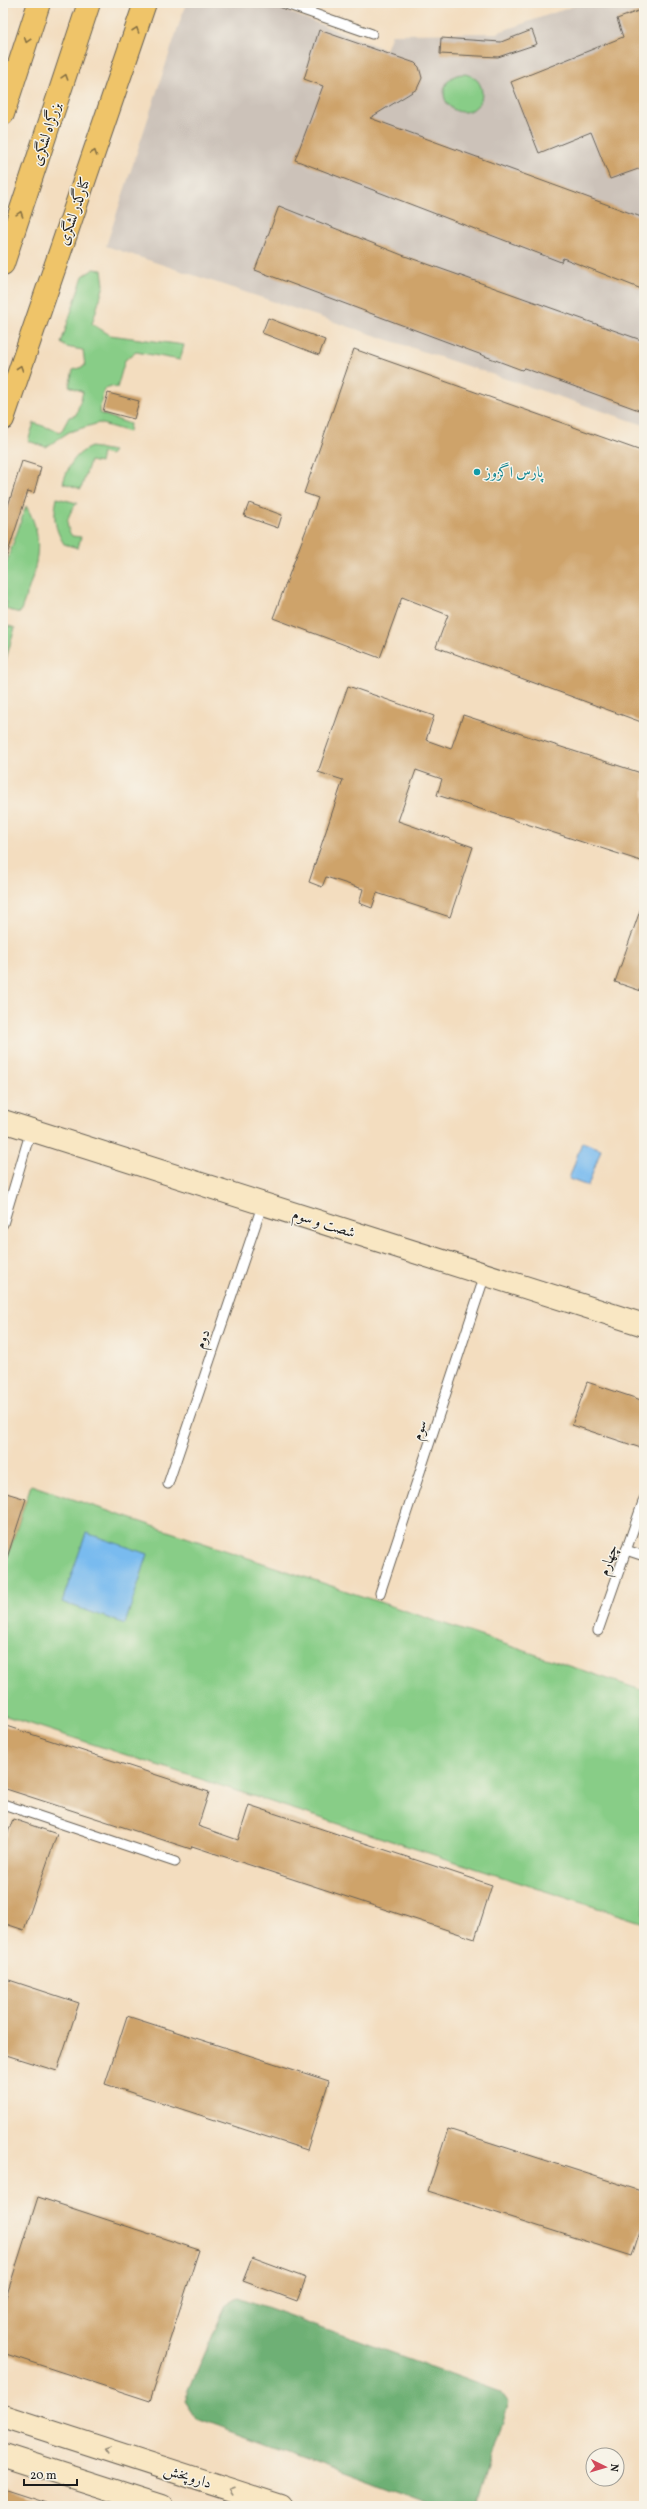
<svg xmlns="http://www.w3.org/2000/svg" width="647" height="2509" font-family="Vollkorn,Amiri,serif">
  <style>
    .industrial { fill: #ccc2b9 }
    .green { fill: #88cd87; stroke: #527452 }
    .forest { fill: #6eb074; stroke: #456648 }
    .water { fill: #79bbef; stroke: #4a6c86 }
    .building { fill: #cea36a }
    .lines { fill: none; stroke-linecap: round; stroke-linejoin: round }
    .lane-casing { stroke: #676055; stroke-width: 11 }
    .secondary-casing { stroke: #676055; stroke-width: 24 }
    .primary-casing { stroke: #676055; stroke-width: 24 }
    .highway-casing { stroke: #676055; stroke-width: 24 }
    .lane { stroke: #fff; stroke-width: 9 }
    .secondary { stroke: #f9e7c3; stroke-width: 22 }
    .primary { stroke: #efc469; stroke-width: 22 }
    .highway { stroke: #efc469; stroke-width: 22 }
    .oneway { stroke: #867042 }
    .oneway2 { stroke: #968c78 }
    .culture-dot { fill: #0f9aa8; stroke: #f7f3e8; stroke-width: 1.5 }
    .labels { text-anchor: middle; stroke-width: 3; stroke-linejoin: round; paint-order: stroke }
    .street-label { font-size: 15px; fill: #1c1c1c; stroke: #f7f3e8 }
    .culture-label { font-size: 15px; fill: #0d838f; stroke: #f7f3e8; text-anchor: start }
  </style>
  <rect width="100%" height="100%" fill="#f7f3e8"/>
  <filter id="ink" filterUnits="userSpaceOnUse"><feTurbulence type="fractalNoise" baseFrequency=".025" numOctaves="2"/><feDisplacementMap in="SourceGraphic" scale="8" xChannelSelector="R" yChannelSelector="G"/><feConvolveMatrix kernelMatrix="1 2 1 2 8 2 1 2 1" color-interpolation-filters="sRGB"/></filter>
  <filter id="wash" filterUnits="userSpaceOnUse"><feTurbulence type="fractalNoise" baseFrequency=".012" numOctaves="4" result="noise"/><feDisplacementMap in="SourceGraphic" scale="16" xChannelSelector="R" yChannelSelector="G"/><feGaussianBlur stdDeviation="0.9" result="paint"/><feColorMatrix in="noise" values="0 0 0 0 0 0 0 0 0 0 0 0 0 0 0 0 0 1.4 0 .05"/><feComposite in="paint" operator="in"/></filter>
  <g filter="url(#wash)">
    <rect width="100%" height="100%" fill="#f3ddbf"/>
    <path class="industrial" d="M186,3H266L386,50L392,34L496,33L582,3H644V425L106,246Z"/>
    <g class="green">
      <circle cx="463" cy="93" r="19"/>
      <path d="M94,269L102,270L104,285L92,324L110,335L184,345L180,360L136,352L125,360L117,388L111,386L104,389L99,413L130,424L129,432L99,423L69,432L46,447L28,441L34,423L61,432L69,417L76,415L83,392L69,386L73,370L85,366L83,350L66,347L61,343L83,276Z"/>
      <path d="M91,447L113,451L110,455L102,453L100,463L90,461L81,489L63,483C68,467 74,454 91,447Z"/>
      <path d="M57,498L77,503C69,513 63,524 72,536L81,537L78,548L64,544C54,528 53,516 57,498Z"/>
      <path d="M26,506C49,543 33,576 20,613L5,609L7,602L3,601V573Z"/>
      <path d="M3,624L15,628L3,669Z"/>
      <path d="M31,1485L644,1691V1923L3,1715V1570Z"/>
    </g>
    <path class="forest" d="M238,2297L501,2392L509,2403L477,2506H437L197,2418L185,2400L226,2304Z"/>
    <g class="water">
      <path d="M582,1142L601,1149L588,1186L569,1179Z"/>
      <path d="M86,1533L148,1554L125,1624L62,1602Z"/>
    </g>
    <g id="blocks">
      <g class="building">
        <path d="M638,11L644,21V167L610,179L591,132L539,153L511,82L623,37L617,19Z"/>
        <path d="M319,30L415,63L419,67L422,78L417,89L370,118L644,218V290L563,258L561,262L295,160L323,86L304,79Z"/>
        <path d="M532,30L537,44L498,57L440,54L441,38L501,42Z"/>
        <path d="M279,206L402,255L644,341V412L524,368L522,370L255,270Z"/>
        <path d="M268,318L325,340L319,355L262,333Z"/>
        <path d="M354,349L644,452V723L436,647L448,615L402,597L380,658L273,618L318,498L304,493Z"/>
        <path d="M108,393L139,401L134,419L103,411Z"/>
        <path d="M22,461L41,467L34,493L28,491L6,558H3V522Z"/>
        <path d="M249,503L282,515L278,528L244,516Z"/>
        <path d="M348,686L434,716L426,740L451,749L463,715L644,774V862L437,795L442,779L416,770L398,821L473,847L450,917L377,893L372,908L359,903L363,889L326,877L322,887L309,882L343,780L318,772Z"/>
        <path d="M642,905H644V992L615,982Z"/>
        <path d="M587,1382L644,1401V1449L572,1425Z"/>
        <path d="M3,1492L26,1499L6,1561H3Z"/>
        <path d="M3,1725L209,1792L198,1826L238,1840L249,1805L492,1885L475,1939L192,1846L191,1849L3,1788Z"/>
        <path d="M13,1819L57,1834L24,1930L3,1923V1846Z"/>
        <path d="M3,1978L79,2003L57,2071L3,2054Z"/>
        <path d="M127,2016L329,2081L307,2150L105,2084Z"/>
        <path d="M448,2129L644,2192V2218L632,2256L428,2191Z"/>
        <path d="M38,2197L199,2250L150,2401L3,2353V2307Z"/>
        <path d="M252,2258L306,2278L297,2301L243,2281Z"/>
        <path d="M3,2489L46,2503L45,2506H3Z"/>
      </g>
    </g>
  </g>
  <g filter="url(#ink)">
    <use href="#blocks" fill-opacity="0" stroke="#676055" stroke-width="1"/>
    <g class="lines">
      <defs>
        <g id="lane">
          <path d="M283,3L372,34"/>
          <path d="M3,1224L31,1130"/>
          <path d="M168,1484L263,1203"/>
          <path d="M626,1550L644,1556"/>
          <path d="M380,1593L485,1275"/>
          <path d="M598,1631L644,1499"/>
          <path d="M3,1804L175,1862"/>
        </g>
        <g id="secondary">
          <path d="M3,1121L644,1325"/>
          <path d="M3,2416L281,2506"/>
          <path d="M3,2455L162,2506"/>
        </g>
        <path id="primary" d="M3,419L145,3"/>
        <g id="highway">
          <path d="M3,114L39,3"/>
          <path d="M3,264L89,3"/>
        </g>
      </defs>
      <use href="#lane" class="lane-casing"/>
      <use href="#secondary" class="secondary-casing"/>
      <use href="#primary" class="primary-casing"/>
      <use href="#highway" class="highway-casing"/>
      <use href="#lane" class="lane"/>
      <use href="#secondary" class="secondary"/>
      <use href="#primary" class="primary"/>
      <use href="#highway" class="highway"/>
    </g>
    <defs><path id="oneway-chevron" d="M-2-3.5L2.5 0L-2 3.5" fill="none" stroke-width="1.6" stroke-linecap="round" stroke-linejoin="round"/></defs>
    <g class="oneway">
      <use href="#oneway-chevron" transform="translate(136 30) rotate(-71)"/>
      <use href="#oneway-chevron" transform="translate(27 40) rotate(108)"/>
      <use href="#oneway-chevron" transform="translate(65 77) rotate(-72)"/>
      <use href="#oneway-chevron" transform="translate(94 153) rotate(-71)"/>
      <use href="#oneway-chevron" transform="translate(20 214) rotate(-72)"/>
      <use href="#oneway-chevron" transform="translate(20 368) rotate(-71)"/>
    </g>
    <g class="oneway2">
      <use href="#oneway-chevron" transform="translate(107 2450) rotate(-162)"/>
      <use href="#oneway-chevron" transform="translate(231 2490) rotate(-162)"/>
    </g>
  </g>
  <circle class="culture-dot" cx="477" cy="472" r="4"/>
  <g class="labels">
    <g class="street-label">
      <text transform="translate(46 134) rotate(-72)" y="5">بزرگراه لشگری</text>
      <text transform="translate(74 211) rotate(-71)" y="5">کنارگذر لشگری</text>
      <text transform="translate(324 1223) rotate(18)" y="5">شصت و سوم</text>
      <text transform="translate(202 1339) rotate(-71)" y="5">دوم</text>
      <text transform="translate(419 1430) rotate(-72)" y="5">سوم</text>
      <text transform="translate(608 1560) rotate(-71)" y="5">چهارم</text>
      <text transform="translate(188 2476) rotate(18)" y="5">داروپخش</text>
    </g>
    <g class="culture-label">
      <text x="485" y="477">پارس اگزوز</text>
    </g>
  </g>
  <rect width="647" height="2509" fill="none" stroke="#f7f3e8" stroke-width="16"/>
  <g transform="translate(605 2467) rotate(95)"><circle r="19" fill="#f7f3e8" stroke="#9f9d96"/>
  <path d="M0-3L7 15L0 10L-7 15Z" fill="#d1495b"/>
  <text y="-6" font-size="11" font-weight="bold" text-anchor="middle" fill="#1c1c1c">N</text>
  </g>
  <path d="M24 2479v6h53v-6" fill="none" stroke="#1c1c1c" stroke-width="2"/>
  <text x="30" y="2479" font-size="12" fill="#1c1c1c" stroke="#f7f3e8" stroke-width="3" paint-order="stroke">20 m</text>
</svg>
